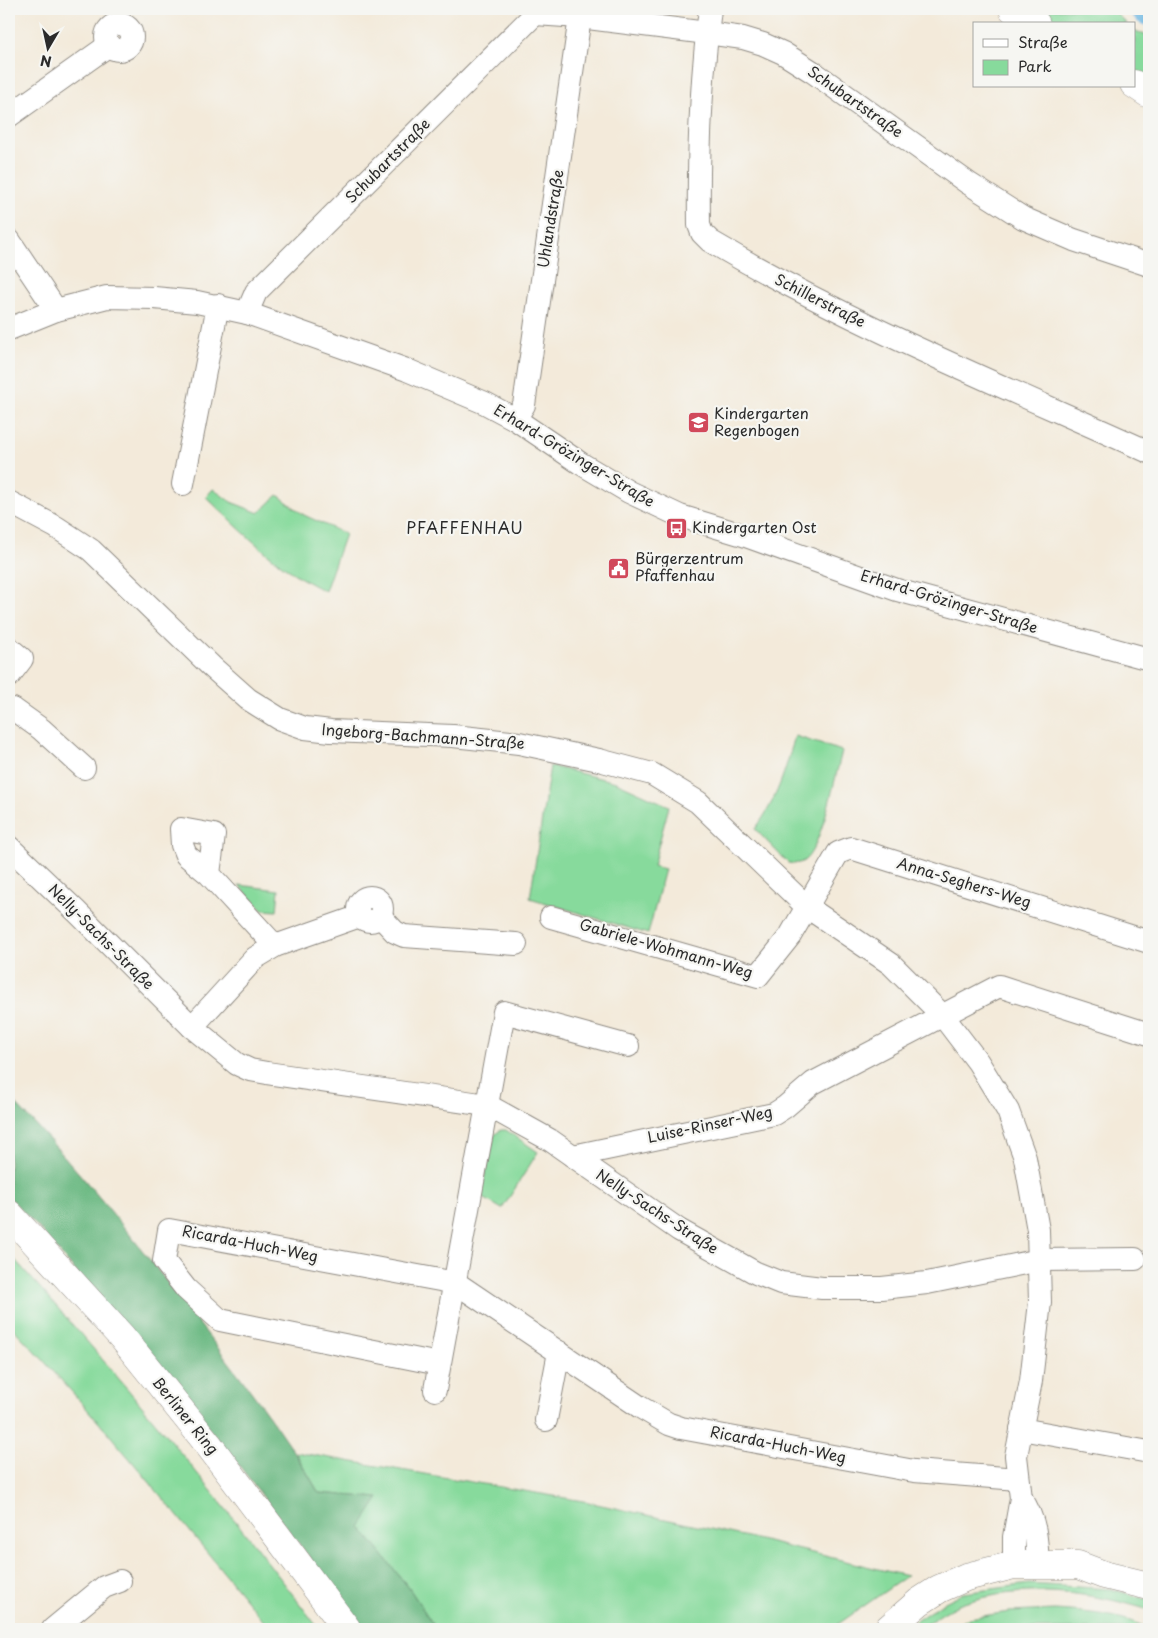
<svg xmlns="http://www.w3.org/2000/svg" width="1158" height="1638" font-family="'Playpen Sans',sans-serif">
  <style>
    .green { fill: #87da9c; stroke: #598264 }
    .forest { fill: #6dba84; stroke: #4c7258 }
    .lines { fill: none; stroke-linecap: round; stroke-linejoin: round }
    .river { stroke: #69b5e2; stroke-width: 32 }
    .minor-casing { stroke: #8f8a82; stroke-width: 24 }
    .tertiary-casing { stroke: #8f8a82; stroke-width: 29 }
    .primary-casing { stroke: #8f8a82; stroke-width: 29 }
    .minor { stroke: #fff; stroke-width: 22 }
    .tertiary { stroke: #fff; stroke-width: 28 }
    .primary { stroke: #fff; stroke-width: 28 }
    .labels { text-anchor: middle; stroke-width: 4.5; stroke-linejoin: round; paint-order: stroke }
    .street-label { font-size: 15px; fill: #2b2b2b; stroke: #f6f6f2 }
    .poi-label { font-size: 15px; fill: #2b2b2b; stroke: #f6f6f2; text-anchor: start }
    .neighbourhood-label { font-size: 16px; letter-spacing: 1px; fill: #2b2b2b; stroke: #f6f6f2 }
  </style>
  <rect width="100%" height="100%" fill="#f6f6f2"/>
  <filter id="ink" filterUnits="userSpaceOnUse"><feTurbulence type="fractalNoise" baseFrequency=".02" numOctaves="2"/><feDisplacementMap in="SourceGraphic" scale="10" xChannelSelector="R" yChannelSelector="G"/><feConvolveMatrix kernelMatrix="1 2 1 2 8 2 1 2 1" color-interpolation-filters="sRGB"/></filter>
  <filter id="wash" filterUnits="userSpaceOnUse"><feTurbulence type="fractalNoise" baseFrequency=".0096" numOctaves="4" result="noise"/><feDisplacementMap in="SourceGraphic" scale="20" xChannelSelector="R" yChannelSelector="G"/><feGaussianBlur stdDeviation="1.12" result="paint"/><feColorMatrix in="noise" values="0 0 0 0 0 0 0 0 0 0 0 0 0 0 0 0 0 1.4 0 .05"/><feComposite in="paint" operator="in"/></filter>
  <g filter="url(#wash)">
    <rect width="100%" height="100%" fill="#f3eada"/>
    <g class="green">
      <path d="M1047,9H1112L1127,24H1053L1041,16Z"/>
      <path d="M1134,30L1149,37V82L1134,73Z"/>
      <path d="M213,489L231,502L259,513L278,495L304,515L345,534L325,591C278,569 243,532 206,497Z"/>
      <path d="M795,736L842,751C836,774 822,844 806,859C801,864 795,864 788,863L755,829C777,800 785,771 795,736Z"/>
      <path d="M550,766L616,782L669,806L653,866L665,869L648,934L530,898Z"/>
      <path d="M239,885L279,890L277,911L262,910Z"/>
      <path d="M501,1130H506L538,1152L502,1209L480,1196L495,1134Z"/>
      <path d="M9,1253C118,1374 221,1499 319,1629H270C185,1526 102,1420 9,1324Z"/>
      <path d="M295,1452L583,1501L747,1537L907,1576L831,1629H436L409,1588L359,1526L378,1498L319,1493Z"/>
      <path d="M1029,1584L1111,1589L1149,1600V1610C1091,1592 1021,1583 961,1604C945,1610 934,1620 919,1628C915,1630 908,1629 904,1629L941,1604L963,1593Z"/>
      <path d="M1055,1610C1087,1612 1121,1614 1149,1629H948L969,1618L1009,1612Z"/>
    </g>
    <path class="forest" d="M9,1097C76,1165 136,1241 194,1317C238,1374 283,1430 319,1493L379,1498L360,1527L409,1588L436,1629H364L232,1456L38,1227L9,1197Z"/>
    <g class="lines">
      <path class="river" d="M1147,9L1149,10"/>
    </g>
  </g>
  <g filter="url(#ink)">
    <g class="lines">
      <defs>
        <g id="minor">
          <path d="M710,9C701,80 698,153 699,225L702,233L710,241C850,324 1001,385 1149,452"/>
          <path d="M535,14L580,17L707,33L743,38L763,44L783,53L813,72L968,183L1023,218L1074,240L1149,265"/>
          <circle cx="119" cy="37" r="13"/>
          <path d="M9,116L109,45"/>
          <path d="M9,240L56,310"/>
          <path d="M247,313L256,292L540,9"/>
          <path d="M9,329L56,310L107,297L154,298L197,302L247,313L407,370L485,403L515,419L580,463L629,492L680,516L743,535L897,590L1149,659"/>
          <path d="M515,419L524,405L580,17"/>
          <path d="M183,484L218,305"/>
          <path d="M9,502L56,527L91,550L212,667L248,699L280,719L305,728L331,731L453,736L519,743L599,760L652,774L698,802L807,907L891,964L943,1016L978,1062L1008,1111L1025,1158L1038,1230L1040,1302L1031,1381L1016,1456L1021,1498L1014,1537V1565"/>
          <path d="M9,648L22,659L9,676"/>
          <path d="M13,709L41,729L84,768"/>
          <path d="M9,847L77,912L192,1027L237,1064L250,1070L267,1073L487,1105L550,1140L679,1230L756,1273L781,1283L822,1288H882L927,1283L1040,1260L1135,1259"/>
          <path d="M209,874L214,835L181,829L182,845L186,855L209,874L275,946"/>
          <circle cx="370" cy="909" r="12"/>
          <path d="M380,916L395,932L404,936L516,944"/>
          <path d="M551,917L758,976L790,936L838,853L851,848L1149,942"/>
          <path d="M192,1027L255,958L275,946L360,916"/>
          <path d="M573,1156L774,1114L785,1107L813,1083L999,986L1149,1034"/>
          <path d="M439,1364L220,1320L186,1289L164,1261L169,1230L456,1283L640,1407L669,1424L681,1428L914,1471L1018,1479"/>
          <path d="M435,1390L504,1012L628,1046"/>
          <path d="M546,1420L559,1352"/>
          <path d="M1021,1429L1149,1452"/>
          <path d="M1021,1498C1036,1520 1037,1540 1038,1566"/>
          <path d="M53,1629L104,1587L120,1581"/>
        </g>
        <g id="tertiary">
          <path d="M1013,9L1036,24"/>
          <path d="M1134,84L1149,94"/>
          <path d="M888,1629L919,1602L939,1589L966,1577L1014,1565H1078L1104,1575L1149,1586"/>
        </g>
        <path id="primary" d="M9,1214L122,1337L208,1444L347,1629"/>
      </defs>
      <use href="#minor" class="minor-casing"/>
      <use href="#tertiary" class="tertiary-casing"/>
      <use href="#primary" class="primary-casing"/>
      <use href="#minor" class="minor"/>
      <use href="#tertiary" class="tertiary"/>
      <use href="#primary" class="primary"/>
    </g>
  </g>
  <defs>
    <symbol id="school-square" viewBox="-11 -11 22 22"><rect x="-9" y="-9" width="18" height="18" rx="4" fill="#d1495b" stroke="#f6f6f2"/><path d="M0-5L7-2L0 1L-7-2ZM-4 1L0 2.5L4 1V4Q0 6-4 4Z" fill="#fff"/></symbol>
    <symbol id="bus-square" viewBox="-11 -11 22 22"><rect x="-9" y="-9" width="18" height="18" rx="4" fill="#d1495b" stroke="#f6f6f2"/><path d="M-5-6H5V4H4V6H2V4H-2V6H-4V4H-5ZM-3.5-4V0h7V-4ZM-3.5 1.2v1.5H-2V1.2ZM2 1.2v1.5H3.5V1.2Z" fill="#fff"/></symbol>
    <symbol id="civic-square" viewBox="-11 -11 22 22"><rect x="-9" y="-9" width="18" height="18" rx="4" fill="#d1495b" stroke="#f6f6f2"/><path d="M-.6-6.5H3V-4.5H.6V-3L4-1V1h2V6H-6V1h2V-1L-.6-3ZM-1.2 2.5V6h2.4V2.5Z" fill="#fff"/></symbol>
  </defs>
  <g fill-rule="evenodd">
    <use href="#school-square" x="686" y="410" width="25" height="25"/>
    <use href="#bus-square" x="664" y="516" width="25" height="25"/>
    <use href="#civic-square" x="606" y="556" width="25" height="25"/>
  </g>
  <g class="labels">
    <g class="street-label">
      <text transform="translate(855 102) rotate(35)" y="5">Schubartstraße</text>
      <text transform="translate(388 161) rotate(-45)" y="5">Schubartstraße</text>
      <text transform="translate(551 219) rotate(-81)" y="5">Uhlandstraße</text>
      <text transform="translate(820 301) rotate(27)" y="5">Schillerstraße</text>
      <text transform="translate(574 456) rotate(31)" y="5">Erhard-Grözinger-Straße</text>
      <text transform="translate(949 602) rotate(17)" y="5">Erhard-Grözinger-Straße</text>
      <text transform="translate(423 737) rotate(4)" y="5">Ingeborg-Bachmann-Straße</text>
      <text transform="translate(964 883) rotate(17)" y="5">Anna-Seghers-Weg</text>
      <text transform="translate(101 937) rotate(45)" y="5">Nelly-Sachs-Straße</text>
      <text transform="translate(666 949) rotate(16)" y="5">Gabriele-Wohmann-Weg</text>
      <text transform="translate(710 1125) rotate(-12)" y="5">Luise-Rinser-Weg</text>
      <text transform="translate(657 1212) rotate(33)" y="5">Nelly-Sachs-Straße</text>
      <text transform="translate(250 1244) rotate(11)" y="5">Ricarda-Huch-Weg</text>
      <text transform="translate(185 1416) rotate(51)" y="5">Berliner Ring</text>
      <text transform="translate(778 1445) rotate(11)" y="5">Ricarda-Huch-Weg</text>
    </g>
    <g class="poi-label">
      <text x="714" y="419">Kindergarten<tspan x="714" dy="17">Regenbogen</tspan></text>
      <text x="692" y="533">Kindergarten Ost</text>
      <text x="635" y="564">Bürgerzentrum<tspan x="635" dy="17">Pfaffenhau</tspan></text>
    </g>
    <g class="neighbourhood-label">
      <text x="465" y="534">PFAFFENHAU</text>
    </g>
  </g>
  <rect width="1158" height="1638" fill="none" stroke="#f6f6f2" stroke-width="30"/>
  <rect x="973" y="22" width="162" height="65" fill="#f6f6f2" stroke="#a5a5a2"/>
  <rect x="983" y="39" width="25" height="8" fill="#ffffff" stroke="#a5a5a2"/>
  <text x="1018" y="48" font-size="15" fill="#2b2b2b">Straße</text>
  <rect x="983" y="60" width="25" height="15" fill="#87da9c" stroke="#a5a5a2"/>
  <text x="1018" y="72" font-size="15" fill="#2b2b2b">Park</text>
  <g transform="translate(48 48) rotate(189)" stroke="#f6f6f2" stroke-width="4" paint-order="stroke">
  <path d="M0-4L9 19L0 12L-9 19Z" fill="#2b2b2b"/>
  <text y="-8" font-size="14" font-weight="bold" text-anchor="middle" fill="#2b2b2b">N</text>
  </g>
</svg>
